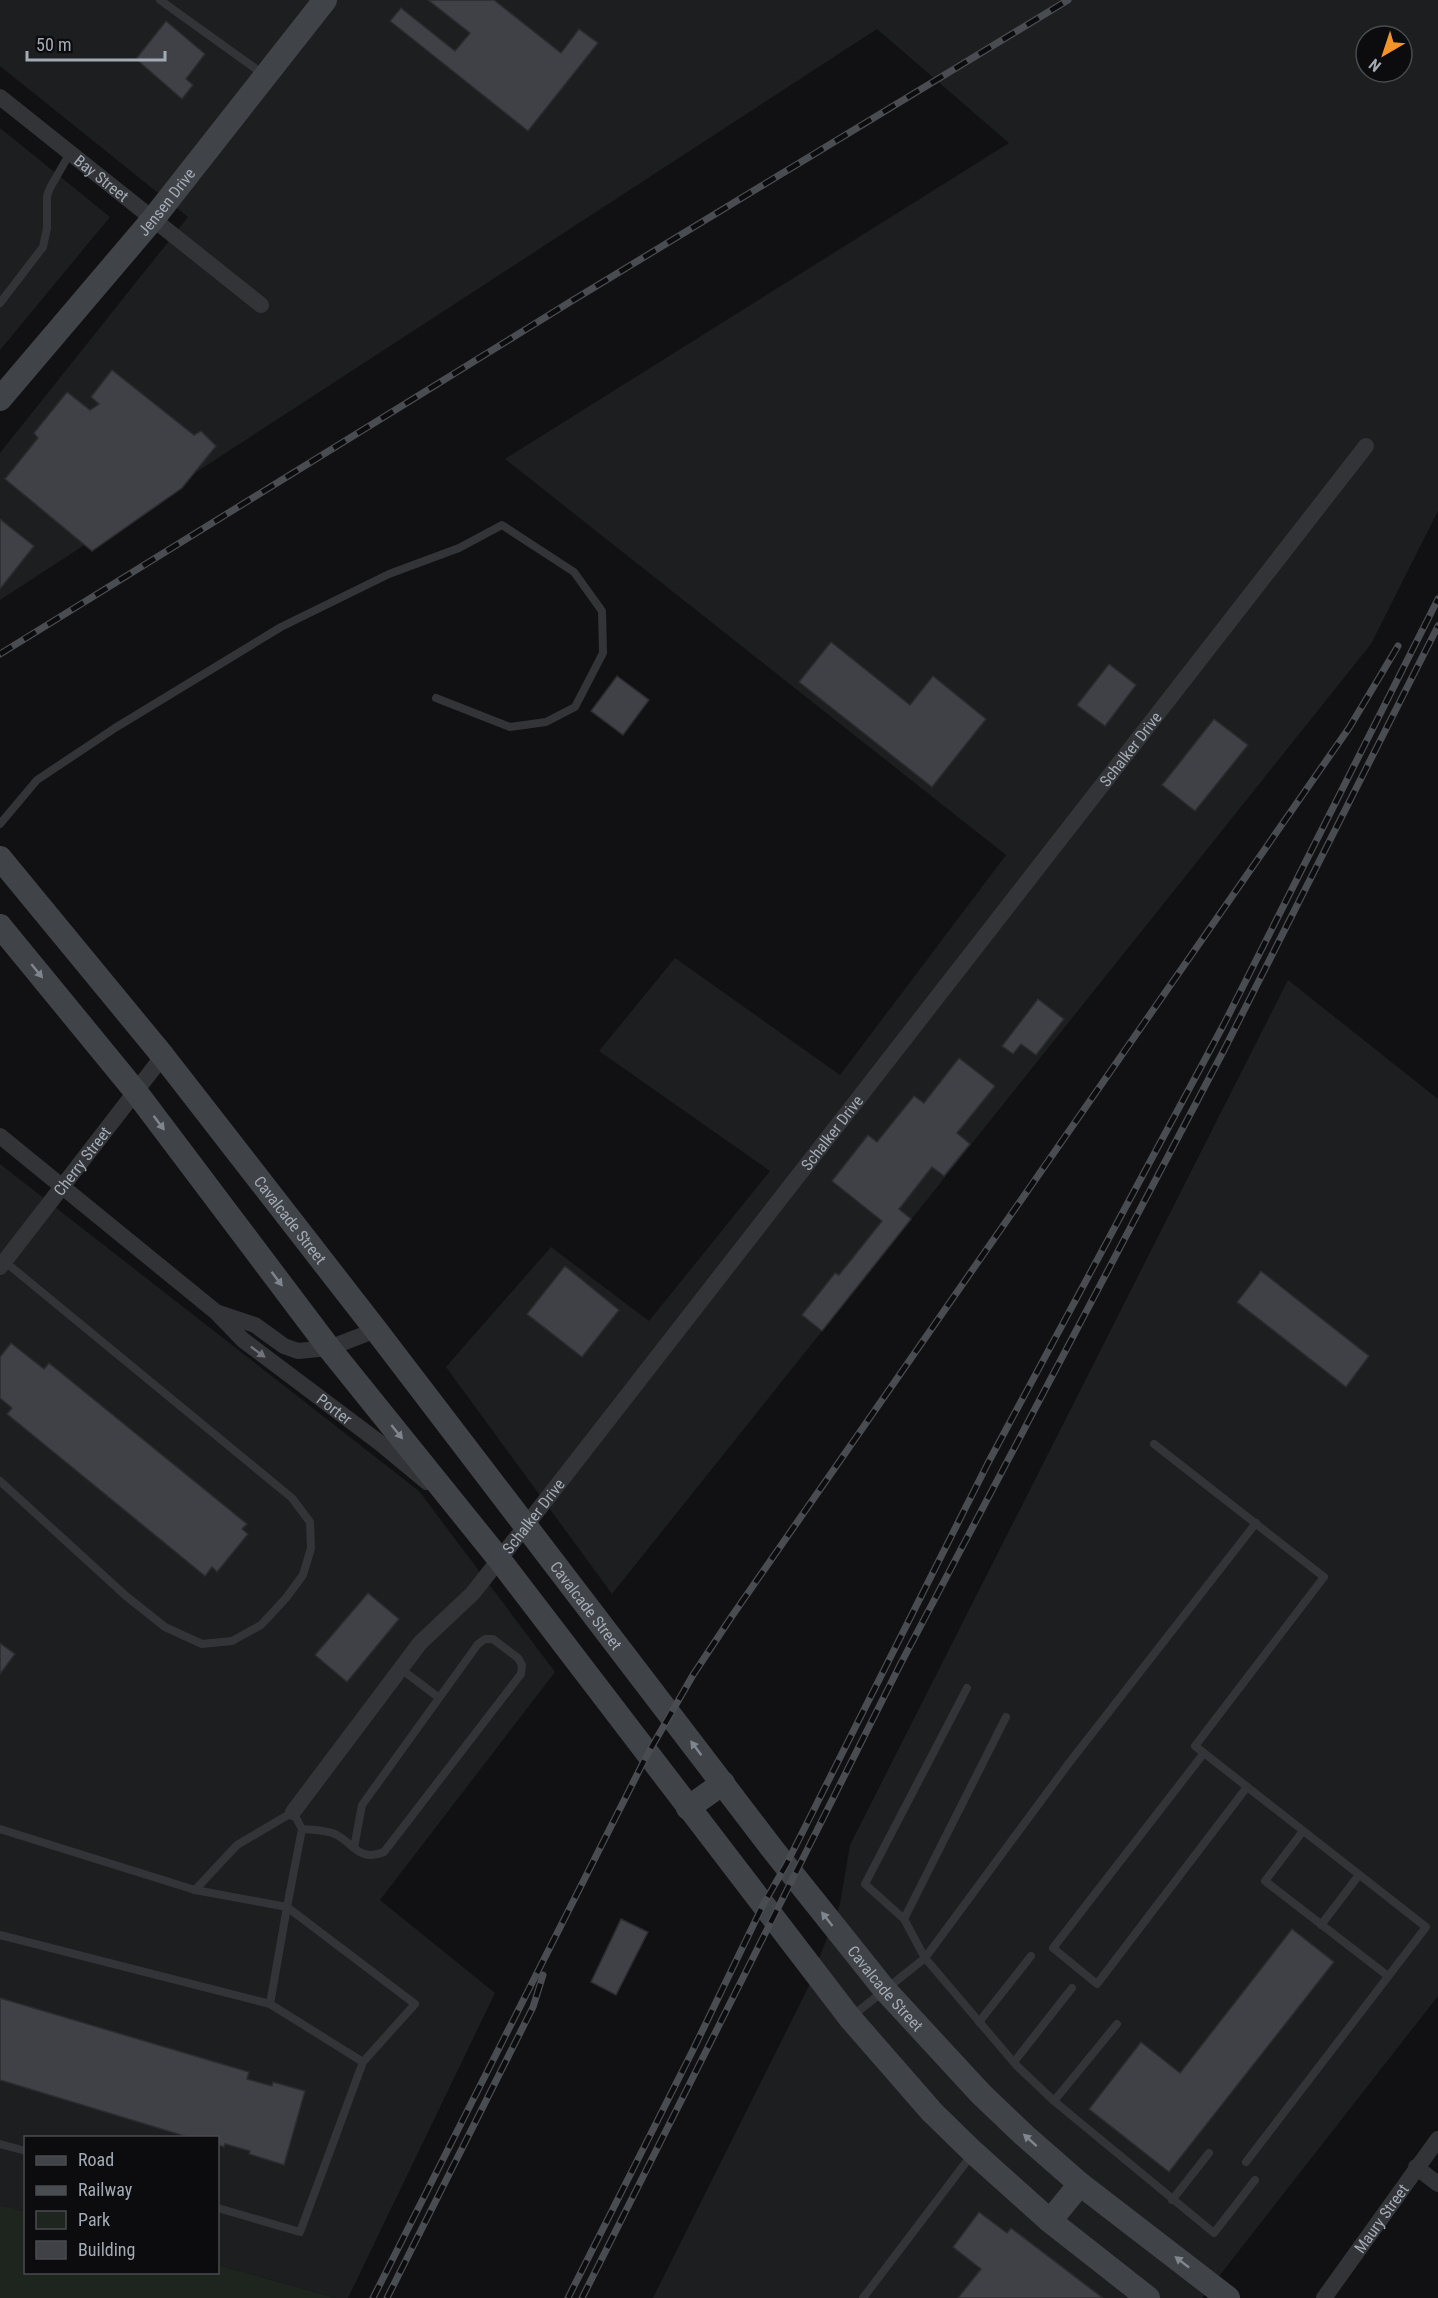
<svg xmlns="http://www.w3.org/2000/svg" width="1438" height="2298" font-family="'Roboto Condensed',sans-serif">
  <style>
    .built { fill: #1d1e20; fill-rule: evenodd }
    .green { fill: #1d251e }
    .building { fill: #404146; stroke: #2b2c2f; stroke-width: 1.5 }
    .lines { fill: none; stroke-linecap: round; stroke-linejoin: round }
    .lane { stroke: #323438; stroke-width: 8 }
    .street { stroke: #323438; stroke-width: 16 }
    .secondary { stroke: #404348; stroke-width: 24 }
    .rail-casing { stroke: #494c51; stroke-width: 7 }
    .rail { stroke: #0c0c0e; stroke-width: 4.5; stroke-dasharray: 14; stroke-linecap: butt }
    .oneway { fill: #80868e }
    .oneway2 { fill: #70757c }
    .labels { text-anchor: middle; stroke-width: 6; stroke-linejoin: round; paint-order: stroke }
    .street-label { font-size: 16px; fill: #a2aab4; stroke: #0c0c0e }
  </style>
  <rect width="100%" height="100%" fill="#111113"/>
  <g class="built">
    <path d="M0,0H1438V511L1371,644L612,1594L446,1367L551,1247L649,1321L770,1171L599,1051L675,958L840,1075L1006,855L505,459L1009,143L877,29L0,600V453L188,217L0,66ZM1366,36H1402V72H1366Z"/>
    <path d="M0,128L110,217L0,350Z"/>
    <path d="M1288,980L1438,1099V1996L1202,2298H653L807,1990L840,1904L850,1845Z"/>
    <path d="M0,1164L419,1491L555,1672L380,1900L495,1993L348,2298H336L218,2265V2138H26L25,2212L0,2205Z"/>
  </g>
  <path class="green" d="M0,2205L25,2212L26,2272H218V2265L336,2298H0Z"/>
  <g class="building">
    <path d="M428,0H494L561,53L579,29L598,43L528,131L390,21L401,8L455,51L470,33Z"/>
    <path d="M166,21L205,54L186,79L193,85L182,99L136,59Z"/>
    <path d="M112,370L194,435L201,431L216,446L182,488L92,551L5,479L38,438L34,433L67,392L90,410L99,404L91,397Z"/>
    <path d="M0,519L34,546L0,589Z"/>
    <path d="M831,642L910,705L933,676L986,719L932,787L799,682Z"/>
    <path d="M1109,664L1136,685L1105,726L1077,705Z"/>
    <path d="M617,676L649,700L623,735L591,711Z"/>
    <path d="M1214,719L1248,745L1195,811L1162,785Z"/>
    <path d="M1038,999L1064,1019L1036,1055L1021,1044L1013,1054L1002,1046Z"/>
    <path d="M959,1058L995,1086L957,1133L970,1144L944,1176L932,1167L899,1209L911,1219L822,1331L802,1315L835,1273L839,1275L882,1221L832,1181L868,1135L877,1142L914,1096L924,1103Z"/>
    <path d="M565,1266L619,1310L582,1357L527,1314Z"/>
    <path d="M1261,1271L1369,1356L1346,1387L1237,1302Z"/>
    <path d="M11,1343L44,1369L49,1363L247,1524L242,1529L248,1534L217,1572L212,1567L205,1576L7,1414L12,1408L0,1398V1357Z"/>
    <path d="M368,1593L399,1619L347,1682L315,1655Z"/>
    <path d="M0,1643L15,1654L0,1674Z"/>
    <path d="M621,1919L648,1932L616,1995L591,1982Z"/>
    <path d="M1292,1929L1334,1962L1169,2172L1089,2109L1141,2042L1180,2073Z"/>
    <path d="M0,1998L249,2072L247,2079L272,2086L273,2082L305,2091L284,2165L249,2154L250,2151L225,2144L224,2147L218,2145V2138H191L0,2080Z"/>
    <path d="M979,2212L1007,2233L1011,2228L1103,2298H958L981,2269L953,2247Z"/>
  </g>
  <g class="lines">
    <g class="lane">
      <path d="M160,0L263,74"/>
      <path d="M0,303L43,247L47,228V196L50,188L70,153"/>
      <path d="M0,824L37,780L115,728L281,627L389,574L459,548L502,525L574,572L602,611L603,653L575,707L546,722L510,727L436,698"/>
      <path d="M1154,1444L1324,1577L1195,1746L1426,1927L1246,2162"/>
      <path d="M0,1481L126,1596L165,1627L202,1644L232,1641L261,1625L286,1598L303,1575L311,1548L310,1522L292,1498L4,1261"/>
      <path d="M401,1669L438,1697"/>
      <path d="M967,1688L865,1884L904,1919L925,1958L1016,2065L1054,2101L1214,2233L1255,2180"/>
      <path d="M1204,1753L1053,1948L1097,1984L1247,1787"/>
      <path d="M0,1829L195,1890L237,1845L293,1812L302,1829L287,1907L415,2004L363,2062L300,2232L218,2208"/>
      <path d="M302,1829C312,1830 326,1830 335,1834C355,1844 358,1862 384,1852L521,1674L522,1665L518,1658L493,1639H485L478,1644L362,1805L354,1848"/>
      <path d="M1303,1831L1265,1881L1388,1976"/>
      <path d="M195,1890L287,1907L270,2004"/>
      <path d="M904,1919L1006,1717"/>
      <path d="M1321,1925L1359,1875"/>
      <path d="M0,1935L270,2004L363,2062"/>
      <path d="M851,2017L925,1958L1069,1763L1256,1523"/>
      <path d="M979,2022L1031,1956"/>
      <path d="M1014,2062L1072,1988"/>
      <path d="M1054,2101L1117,2024"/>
      <path d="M0,2144L26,2151"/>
      <path d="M1172,2200L1209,2153"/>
      <path d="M863,2298L973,2153"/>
    </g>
    <g class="street">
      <path id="s1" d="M0,97L261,305"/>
      <path id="s2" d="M0,1136L216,1312L243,1340L380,1443L427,1482"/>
      <path id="s3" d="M0,1267L163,1056"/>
      <path d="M219,1313L255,1325L284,1346L298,1351L329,1348L376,1330"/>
      <path id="s4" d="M293,1812L420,1643L473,1593L542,1505L1366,446"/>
      <path d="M1416,2167L1438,2184"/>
      <path id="s5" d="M1324,2298L1438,2139"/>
    </g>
    <g class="secondary">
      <path id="s6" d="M0,399L153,219L325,0"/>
      <path id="s7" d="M0,858L163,1056L376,1330L774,1851L885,1990L981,2094L1024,2135L1080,2184L1228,2298"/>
      <path d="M0,926L136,1092L329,1348L499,1559L850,2018L932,2112L973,2152L1050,2221L1148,2298"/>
      <path d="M688,1808L723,1783"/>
      <path d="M1050,2221L1080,2184"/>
    </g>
    <defs>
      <g id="rail">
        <path d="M0,654L570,302L1068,0"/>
        <path d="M373,2298L647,1755L693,1675L732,1616L1349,728L1398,646"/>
        <path d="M387,2298L533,2007L543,1975"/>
        <path d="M568,2298L693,2050L763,1905L786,1865L988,1463L1224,1024L1438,599"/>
        <path d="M582,2298L900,1665L1224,1050L1438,626"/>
      </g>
    </defs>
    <use href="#rail" class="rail-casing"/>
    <use href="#rail" class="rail"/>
  </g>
  <defs><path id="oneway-solid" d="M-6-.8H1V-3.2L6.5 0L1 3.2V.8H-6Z" transform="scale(1.5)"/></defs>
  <g class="oneway">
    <use href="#oneway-solid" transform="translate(37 971) rotate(51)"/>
    <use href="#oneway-solid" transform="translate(159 1123) rotate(53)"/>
    <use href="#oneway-solid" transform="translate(277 1279) rotate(53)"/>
    <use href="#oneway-solid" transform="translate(397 1432) rotate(51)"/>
    <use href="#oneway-solid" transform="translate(696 1748) rotate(-127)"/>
    <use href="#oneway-solid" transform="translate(827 1919) rotate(-128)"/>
    <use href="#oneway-solid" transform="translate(1030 2140) rotate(-138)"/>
    <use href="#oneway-solid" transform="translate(1182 2262) rotate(-142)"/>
  </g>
  <use class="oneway2" href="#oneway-solid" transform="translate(258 1352) rotate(37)"/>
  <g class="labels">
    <g class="street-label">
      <text dy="6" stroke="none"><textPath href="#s1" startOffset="130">Bay Street</textPath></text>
      <text dy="6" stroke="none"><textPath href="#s6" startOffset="258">Jensen Drive</textPath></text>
      <text dy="6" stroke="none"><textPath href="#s4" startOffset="1354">Schalker Drive</textPath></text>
      <text dy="6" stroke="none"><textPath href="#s4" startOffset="868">Schalker Drive</textPath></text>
      <text dy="6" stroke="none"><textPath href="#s3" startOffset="134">Cherry Street</textPath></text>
      <text dy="6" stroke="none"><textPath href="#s7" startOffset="464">Cavalcade Street</textPath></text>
      <text dy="6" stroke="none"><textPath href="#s2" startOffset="432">Porter</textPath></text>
      <text dy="6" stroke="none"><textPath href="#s4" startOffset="382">Schalker Drive</textPath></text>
      <text dy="6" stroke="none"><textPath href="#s7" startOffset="950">Cavalcade Street</textPath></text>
      <text dy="6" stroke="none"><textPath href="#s7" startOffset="1436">Cavalcade Street</textPath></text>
      <text dy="6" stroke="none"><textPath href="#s5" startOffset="98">Maury Street</textPath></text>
    </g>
  </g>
  <rect x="24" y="2136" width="195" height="138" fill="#0c0c0e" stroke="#484b50" stroke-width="1.5"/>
  <rect x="36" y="2156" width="30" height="9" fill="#404348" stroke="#484b50" stroke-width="1.5"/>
  <text x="78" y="2166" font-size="18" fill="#a2aab4">Road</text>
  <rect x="36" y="2186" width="30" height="9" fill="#494c51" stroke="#484b50" stroke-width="1.5"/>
  <text x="78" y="2196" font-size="18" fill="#a2aab4">Railway</text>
  <rect x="36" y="2211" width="30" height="18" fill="#1d251e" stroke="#484b50" stroke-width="1.5"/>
  <text x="78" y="2226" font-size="18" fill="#a2aab4">Park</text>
  <rect x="36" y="2241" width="30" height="18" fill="#404146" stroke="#484b50" stroke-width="1.5"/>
  <text x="78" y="2256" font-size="18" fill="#a2aab4">Building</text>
  <g transform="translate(1384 54) rotate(219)"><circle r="28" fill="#0c0c0e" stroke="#484b50" stroke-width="1.5"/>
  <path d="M0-4.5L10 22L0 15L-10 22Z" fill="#f39429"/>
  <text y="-9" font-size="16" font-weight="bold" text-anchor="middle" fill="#a2aab4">N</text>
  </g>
  <path d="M27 51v9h138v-9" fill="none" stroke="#a2aab4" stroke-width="3"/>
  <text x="36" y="51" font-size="18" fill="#a2aab4" stroke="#0c0c0e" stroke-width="4.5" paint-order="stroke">50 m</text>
</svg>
